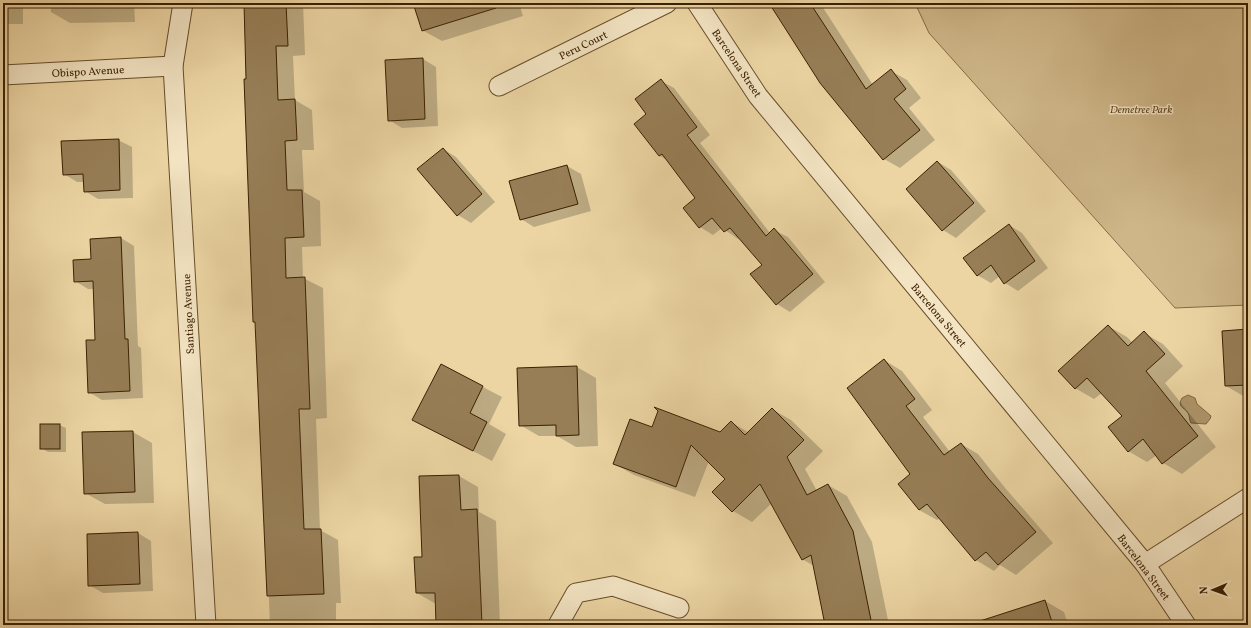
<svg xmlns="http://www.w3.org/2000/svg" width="1251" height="628" font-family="Vollkorn,serif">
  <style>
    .green { fill: #ceb688; stroke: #846b45 }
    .water { fill: #b0976c; stroke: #816742 }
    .shadow { fill: #0003 }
    .building { fill: #977e56; stroke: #3b2002 }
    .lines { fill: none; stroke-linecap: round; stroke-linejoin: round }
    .street-casing { stroke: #674d2a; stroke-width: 21 }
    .street { stroke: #f3e4c3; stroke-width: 19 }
    .labels { text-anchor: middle; stroke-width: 3; stroke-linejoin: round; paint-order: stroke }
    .street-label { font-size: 11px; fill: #3b2002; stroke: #f3e4c3 }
    .park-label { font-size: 11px; font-style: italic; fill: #604624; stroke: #f3e4c3 }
  </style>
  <rect width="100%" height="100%" fill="#ecd5a3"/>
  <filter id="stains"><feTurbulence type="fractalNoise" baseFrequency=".005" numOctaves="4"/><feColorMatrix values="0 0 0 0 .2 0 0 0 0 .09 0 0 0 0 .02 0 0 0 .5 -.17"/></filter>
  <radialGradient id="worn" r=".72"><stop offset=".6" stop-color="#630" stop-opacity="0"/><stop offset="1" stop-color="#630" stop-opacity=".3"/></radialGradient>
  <path class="green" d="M915,3H1248V305L1175,308L929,33Z"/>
  <path class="water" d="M1188,395L1195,398L1197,404L1211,416L1210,419L1206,424L1191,423C1189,420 1190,416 1188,413C1184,407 1177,407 1182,398Z"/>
  <g class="shadow">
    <rect x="3" y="3" width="20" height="21"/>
    <path d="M51,3H134L135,22L70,23L51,12Z"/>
    <path d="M244,3H303L305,55L293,56L295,100L312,110L314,150H302L304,192L320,201L321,246L302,247L303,278L323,288L327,418L316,419L320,530L338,540L341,603H336V625H270L265,505L263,503L256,323L254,322Z"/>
    <path d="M414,3H519L523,16L442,41L422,30Z"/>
    <path d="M577,3H604L586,8Z"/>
    <path d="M768,3H820L873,85L891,71L907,80L921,98L909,108L935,140L900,168L884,159Z"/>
    <path d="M423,59L436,67L438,126L402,128L389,120L386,61Z"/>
    <path d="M661,81L674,88L710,135L700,143L770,233L774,230L788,237L825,282L790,312L777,304L763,265L740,238L738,239L722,228L713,235L700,227L697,198L667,160L660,156L635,124L648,114Z"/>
    <path d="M118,140L132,147L133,198L98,199L85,191L84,182H77L64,174Z"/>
    <path d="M443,149L456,157L495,202L471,223L458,215Z"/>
    <path d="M938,162L951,170L986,211L956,238L943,230Z"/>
    <path d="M567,166L581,174L591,211L534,227L521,219Z"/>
    <path d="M1009,225L1022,233L1048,268L1018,291L1005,283L1000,276L991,283L977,275Z"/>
    <path d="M121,238L134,246L138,346L141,348L143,398L102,400L89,392L96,341L94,289H88L75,281Z"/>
    <path d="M1108,326L1127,337L1133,343L1144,333L1163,344L1183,366L1165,383L1216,447L1182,474L1163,463L1157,455L1147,462L1128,451L1123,416L1102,393L1094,399L1075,388Z"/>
    <path d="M1248,330V397H1245L1226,386Z"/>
    <path d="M884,360L902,371L932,410L923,417L950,452L961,444L978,454L1006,489L1053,543L1016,575L1000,565L994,571L976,560L940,518L937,520L919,510Z"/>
    <path d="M441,365L502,397L489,424L506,434L492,461L414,420Z"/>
    <path d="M577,367L596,378L598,446L576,447L557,436H539L520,425Z"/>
    <path d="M772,409L791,420L823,451L805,469L817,491L828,485L847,496L872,542L889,625H826L814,566L802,559L772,503L752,522L733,511L714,492L726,479L709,461L695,497L634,475L615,464L653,428L720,433L731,422L748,432Z"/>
    <path d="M59,425L66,428V452H48L41,448Z"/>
    <path d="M133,432L152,443L154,503L105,504L85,493Z"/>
    <path d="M459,476L478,487L479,512L496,521L500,625H437L436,604L417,593L423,558L420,477Z"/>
    <path d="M138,533L151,541L153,591L103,593L89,585Z"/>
    <path d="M1045,601L1064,612L1068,625H980L979,622Z"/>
    <path d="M143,623L147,625H98V624Z"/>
  </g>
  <g class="building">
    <path d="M244,3H286L288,46H276L278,100L295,99L297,140L285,141L287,190H302L304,237L285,238L286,278L305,277L310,409H299L304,529H321L324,594L267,596L255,322H253L250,239L244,79H246Z"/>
    <path d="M413,3H496V8L422,31Z"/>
    <path d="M769,3H810L866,89L891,69L906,89L894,99L920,130L883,160L820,83Z"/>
    <path d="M423,58L425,119L388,121L385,60Z"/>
    <path d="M661,79L697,127L687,135L766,236L774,228L813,274L776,305L750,274L762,265L730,228L724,232L712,218L699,228L683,208L695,198L662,154L659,156L634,124L646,114L635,99Z"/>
    <path d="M119,139L120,190L84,192L83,174L63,175L61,141Z"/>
    <path d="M443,148L482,194L457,216L417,169Z"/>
    <path d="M937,161L974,203L942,231L906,189Z"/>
    <path d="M567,165L578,204L520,220L509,181Z"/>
    <path d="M1009,224L1035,261L1004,284L991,265L977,276L963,258Z"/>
    <path d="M121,237L125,339H128L130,391L88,393L86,340H95L93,281L74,282L73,260L91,259L90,239Z"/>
    <path d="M1108,325L1128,346L1144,331L1165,354L1146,371L1198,436L1162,464L1143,439L1128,452L1108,427L1122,416L1087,378L1075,389L1058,371Z"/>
    <path d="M1248,329V385L1225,386L1222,331Z"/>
    <path d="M884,359L915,399L906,406L944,455L961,443L988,478L1036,532L998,565L986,552L975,561L927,504L919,510L898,484L910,474L847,388Z"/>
    <path d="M441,364L483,386L470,413L487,422L473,451L412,420Z"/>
    <path d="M577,366L579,435L556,436V425L519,426L517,368Z"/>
    <path d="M654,407L720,432L731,421L745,435L772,408L804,440L787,457L807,495L828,484L853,531L872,625H825L811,555L802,560L760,484L732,512L712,492L725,479L691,445L676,487L613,464L630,419L652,427L658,411Z"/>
    <rect x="40" y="424" width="20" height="25"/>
    <path d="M133,431L135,492L84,494L82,432Z"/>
    <path d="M459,475L461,510L477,509L482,625H436L435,593H416L414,557H422L419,476Z"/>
    <path d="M138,532L140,584L88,586L87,534Z"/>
    <path d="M1045,600L1053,625H980V621Z"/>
  </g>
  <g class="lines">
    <defs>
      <g id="street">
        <path d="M183,3L173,66L206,625"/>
        <path d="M697,3L758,96L1145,564L1186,625"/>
        <path d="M3,75L173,66"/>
        <path d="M499,86L667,3"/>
        <path d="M1145,564L1248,498"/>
        <path d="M558,625L576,593L613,586L679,608"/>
      </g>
    </defs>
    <use href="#street" class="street-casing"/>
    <use href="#street" class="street"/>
  </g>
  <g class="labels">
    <g class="street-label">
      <text transform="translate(583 45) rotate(-26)" y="4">Peru Court</text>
      <text transform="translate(737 63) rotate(56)" y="4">Barcelona Street</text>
      <text transform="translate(88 71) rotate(-3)" y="4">Obispo Avenue</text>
      <text transform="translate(188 314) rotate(-93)" y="4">Santiago Avenue</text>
      <text transform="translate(939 315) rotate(50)" y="4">Barcelona Street</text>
      <text transform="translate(1144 567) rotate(53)" y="4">Barcelona Street</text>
    </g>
    <g class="park-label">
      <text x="1141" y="113">Demetree Park</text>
    </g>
  </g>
  <rect width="1251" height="628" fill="none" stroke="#ecd5a3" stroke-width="16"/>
  <rect x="4" y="4" width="1243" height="620" fill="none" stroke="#3b2002" stroke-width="2"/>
  <rect x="8" y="8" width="1235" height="612" fill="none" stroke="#3b2002"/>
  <g transform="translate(1213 590) rotate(268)" stroke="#f3e4c3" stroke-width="3" paint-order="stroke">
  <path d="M0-3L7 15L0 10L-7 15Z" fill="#3b2002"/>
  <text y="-6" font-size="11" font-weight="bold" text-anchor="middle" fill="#3b2002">N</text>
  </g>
  <rect width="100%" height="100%" filter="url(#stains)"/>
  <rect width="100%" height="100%" fill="url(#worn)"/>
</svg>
